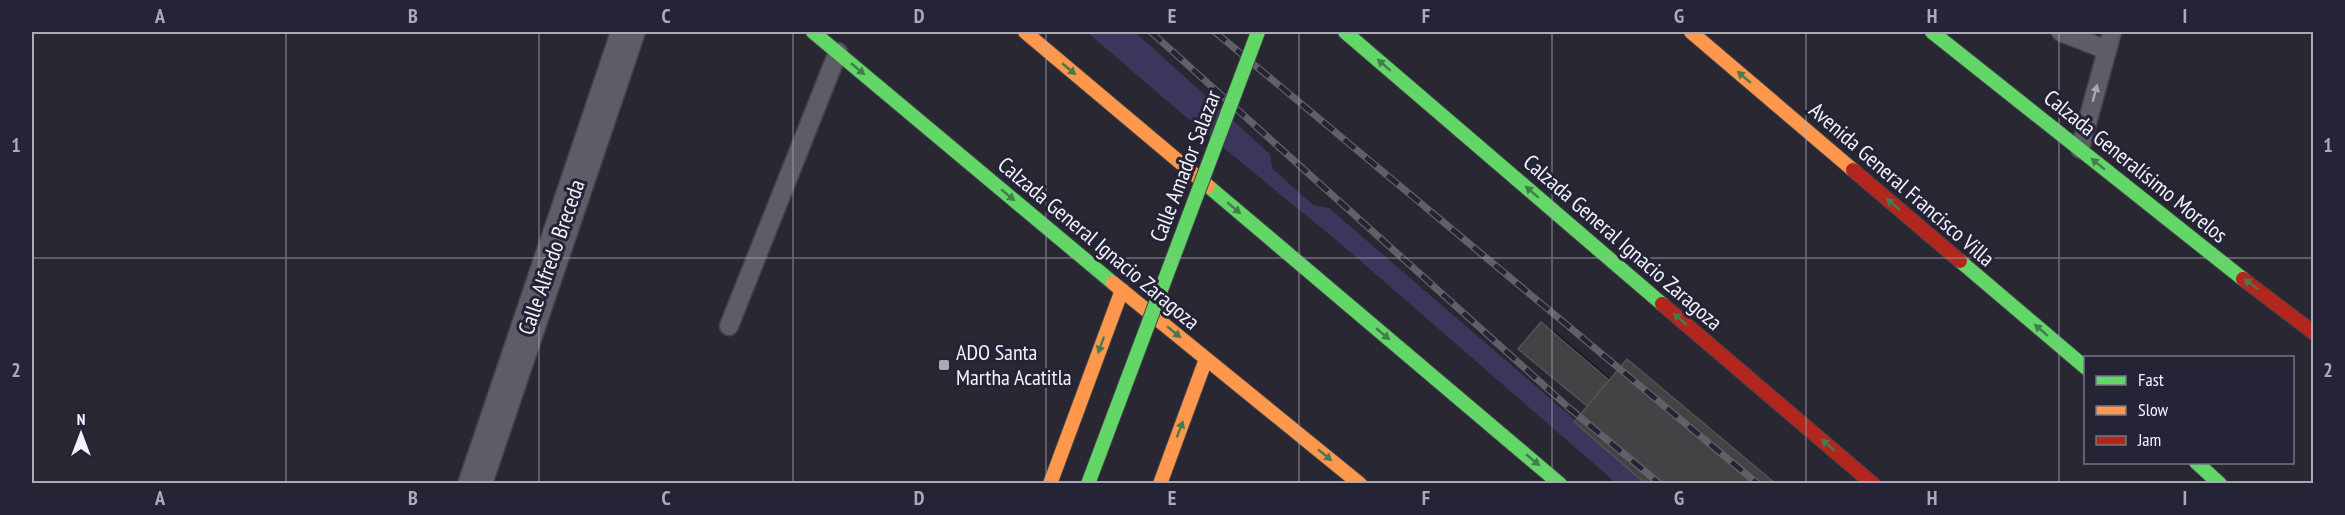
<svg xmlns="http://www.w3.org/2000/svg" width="2345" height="515" font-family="'PT Sans Narrow',sans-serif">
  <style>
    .green { fill: #3b365b }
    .shadow { fill: #0007 }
    .building { fill: #454245; stroke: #565254; stroke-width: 1.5 }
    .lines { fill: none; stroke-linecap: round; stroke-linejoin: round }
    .lane-casing { stroke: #43424a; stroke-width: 21 }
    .street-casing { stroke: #43424a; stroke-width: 36 }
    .fast-casing { stroke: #43424a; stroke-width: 16 }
    .slow-casing { stroke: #43424a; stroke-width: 16 }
    .jam-casing { stroke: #43424a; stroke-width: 16 }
    .lane { stroke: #5e5d67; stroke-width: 18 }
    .street { stroke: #5e5d67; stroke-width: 33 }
    .fast { stroke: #63d668; stroke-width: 14 }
    .slow { stroke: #ff974d; stroke-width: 14 }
    .jam { stroke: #b3261e; stroke-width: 14 }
    .rail-casing { stroke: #616069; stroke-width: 7 }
    .rail { stroke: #252336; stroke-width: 4.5; stroke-dasharray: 14; stroke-linecap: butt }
    .fast-bridge-casing { stroke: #43424a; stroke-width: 16; stroke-linecap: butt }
    .fast-bridge { stroke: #63d668; stroke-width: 14 }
    .oneway { fill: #447c4f }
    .oneway2 { fill: #a8a7b2 }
    .grid { fill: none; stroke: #abaab7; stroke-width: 1.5; stroke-opacity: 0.55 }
    .poi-dot { fill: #abaab7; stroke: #252336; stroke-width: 2 }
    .labels { text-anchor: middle; stroke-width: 6; stroke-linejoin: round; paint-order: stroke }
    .street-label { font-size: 22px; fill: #f2f1fe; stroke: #252336 }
    .poi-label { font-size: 22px; fill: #f2f1fe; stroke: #252336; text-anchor: start }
    .neatline { fill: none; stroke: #abaab7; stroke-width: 2 }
    .grid-label { font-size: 20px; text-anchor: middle; font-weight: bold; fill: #abaab7 }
  </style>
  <rect width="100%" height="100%" fill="#282732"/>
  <path class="green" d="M1087,32H1135L1270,154L1272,168L1313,205L1329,208L1648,483H1616L1341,244L1187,118Z"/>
  <path class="shadow" d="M1542,324L1557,333L1612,380L1628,361L1636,366L1776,484H1649L1588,405Z"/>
  <g class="building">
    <path d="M1541,322L1609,380L1587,406L1518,349Z"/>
    <path d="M1627,359L1776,484H1646L1574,422Z"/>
  </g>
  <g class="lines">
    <defs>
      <g id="lane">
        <path d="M2061,32L2107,50"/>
        <path d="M2080,149L2112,32"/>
        <path d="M729,326L838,52"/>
      </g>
      <path id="street" d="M475,484L628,32"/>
      <g id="fast">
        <path d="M813,32L1113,283"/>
        <path d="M1345,32L1662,304"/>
        <path d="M1932,32L2243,279"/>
        <path d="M1208,186L1560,484"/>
        <path d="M1960,261L2086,368"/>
        <path d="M2196,462L2220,484"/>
      </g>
      <g id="slow">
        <path d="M1025,32L1208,186"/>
        <path d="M1691,32L1853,170"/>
        <path d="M1113,283L1360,484"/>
        <path d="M1050,484L1122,290"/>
        <path d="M1160,484L1206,359"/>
      </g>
      <g id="jam">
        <path d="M1853,170L1960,261"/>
        <path d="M2243,279L2314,333"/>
        <path d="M1662,304L1873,484"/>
      </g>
    </defs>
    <use href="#lane" class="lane-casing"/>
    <use href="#street" class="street-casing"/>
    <use href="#fast" class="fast-casing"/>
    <use href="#slow" class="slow-casing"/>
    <use href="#jam" class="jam-casing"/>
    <use href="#lane" class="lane"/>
    <use href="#street" class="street"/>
    <use href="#fast" class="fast"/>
    <use href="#slow" class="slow"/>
    <use href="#jam" class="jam"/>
    <defs>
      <g id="rail">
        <path d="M1151,32L1568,407L1660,484"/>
        <path d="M1215,32L1758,484"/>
      </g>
    </defs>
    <use href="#rail" class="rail-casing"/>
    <use href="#rail" class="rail"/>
    <defs>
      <path id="fast-bridge" d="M1088,484L1258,32"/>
    </defs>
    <use href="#fast-bridge" class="fast-bridge-casing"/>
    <use href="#fast-bridge" class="fast-bridge"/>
  </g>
  <defs><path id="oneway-solid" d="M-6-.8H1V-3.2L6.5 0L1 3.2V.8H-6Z" transform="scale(1.5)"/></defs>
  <g class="oneway">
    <use href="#oneway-solid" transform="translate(1384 65) rotate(-139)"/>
    <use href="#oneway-solid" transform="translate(858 69) rotate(40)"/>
    <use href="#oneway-solid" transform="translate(1069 69) rotate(40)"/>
    <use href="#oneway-solid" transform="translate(1744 77) rotate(-139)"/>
    <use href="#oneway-solid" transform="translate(2098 164) rotate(-141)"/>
    <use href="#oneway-solid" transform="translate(1532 192) rotate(-139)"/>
    <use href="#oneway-solid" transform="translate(1008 195) rotate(40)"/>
    <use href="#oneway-solid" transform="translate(1893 204) rotate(-139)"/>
    <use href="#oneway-solid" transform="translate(1234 208) rotate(40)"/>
    <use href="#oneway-solid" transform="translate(2251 284) rotate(-143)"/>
    <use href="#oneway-solid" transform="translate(1680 319) rotate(-139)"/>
    <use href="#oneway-solid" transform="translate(2041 330) rotate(-139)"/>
    <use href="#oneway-solid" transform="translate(1174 332) rotate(39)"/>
    <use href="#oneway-solid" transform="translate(1383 334) rotate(40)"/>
    <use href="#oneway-solid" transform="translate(1101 345) rotate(110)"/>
    <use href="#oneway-solid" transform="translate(1180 429) rotate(-69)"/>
    <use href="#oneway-solid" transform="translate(1828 445) rotate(-139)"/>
    <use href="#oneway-solid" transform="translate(1325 455) rotate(39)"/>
    <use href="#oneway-solid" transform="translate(1533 460) rotate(40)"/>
  </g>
  <use class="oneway2" href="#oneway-solid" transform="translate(2095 93) rotate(-75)"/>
  <path class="grid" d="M286,32V484M539,32V484M793,32V484M1046,32V484M1299,32V484M1552,32V484M1806,32V484M2059,32V484M32,258H2314"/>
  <rect class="poi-dot" x="938" y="359" width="12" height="12" rx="3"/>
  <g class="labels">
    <g class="street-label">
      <text transform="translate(1185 166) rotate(-69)" y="8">Calle Amador Salazar</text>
      <text transform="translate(2136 166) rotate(39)" y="8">Calzada Generalísimo Morelos</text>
      <text transform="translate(1902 184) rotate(41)" y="8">Avenida General Francisco Villa</text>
      <text transform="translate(1623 242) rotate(41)" y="8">Calzada General Ignacio Zaragoza</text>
      <text transform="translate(1099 243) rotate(40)" y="8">Calzada General Ignacio Zaragoza</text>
      <text transform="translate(551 257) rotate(-71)" y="8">Calle Alfredo Breceda</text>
    </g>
    <g class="poi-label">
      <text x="956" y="360">ADO Santa<tspan x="956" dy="25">Martha Acatitla</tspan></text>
    </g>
  </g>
  <rect width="2345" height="515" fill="none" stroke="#252336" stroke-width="66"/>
  <rect x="2084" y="356" width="210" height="108" fill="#252336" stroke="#777586" stroke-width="1.5"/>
  <rect x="2096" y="376" width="30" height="9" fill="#63d668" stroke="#777586" stroke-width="1.5"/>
  <text x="2138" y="386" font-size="18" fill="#f2f1fe">Fast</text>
  <rect x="2096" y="406" width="30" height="9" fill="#ff974d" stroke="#777586" stroke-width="1.5"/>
  <text x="2138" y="416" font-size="18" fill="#f2f1fe">Slow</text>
  <rect x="2096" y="436" width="30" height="9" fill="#b3261e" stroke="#777586" stroke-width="1.5"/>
  <text x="2138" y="446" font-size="18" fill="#f2f1fe">Jam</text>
  <g transform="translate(81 434)" stroke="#252336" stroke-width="4.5" paint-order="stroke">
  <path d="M0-4.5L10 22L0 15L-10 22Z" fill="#f2f1fe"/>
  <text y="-9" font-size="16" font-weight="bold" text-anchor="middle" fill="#f2f1fe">N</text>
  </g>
  <rect x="33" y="33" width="2279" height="449" class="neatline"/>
  <g class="grid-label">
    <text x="160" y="23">A</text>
    <text x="413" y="23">B</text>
    <text x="666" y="23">C</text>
    <text x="919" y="23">D</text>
    <text x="1172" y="23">E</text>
    <text x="1426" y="23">F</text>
    <text x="1679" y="23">G</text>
    <text x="1932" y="23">H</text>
    <text x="2185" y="23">I</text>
    <text x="16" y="152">1</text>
    <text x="2328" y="152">1</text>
    <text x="16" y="377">2</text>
    <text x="2328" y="377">2</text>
    <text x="160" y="505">A</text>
    <text x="413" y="505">B</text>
    <text x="666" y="505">C</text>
    <text x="919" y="505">D</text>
    <text x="1172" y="505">E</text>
    <text x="1426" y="505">F</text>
    <text x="1679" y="505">G</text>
    <text x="1932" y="505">H</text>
    <text x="2185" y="505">I</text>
  </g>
</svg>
